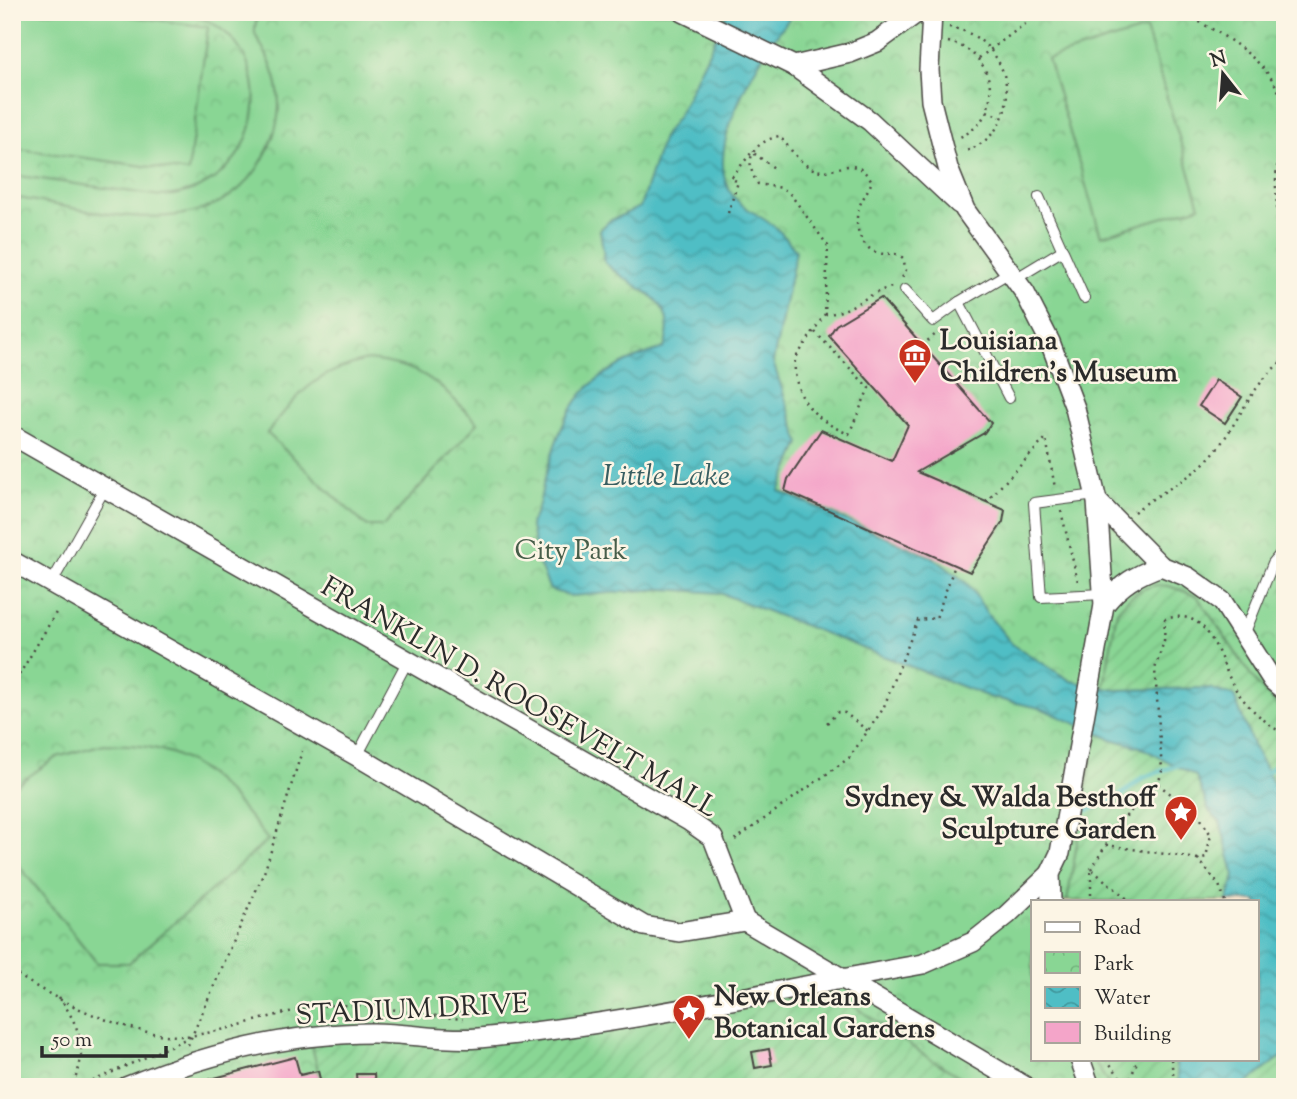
<svg xmlns="http://www.w3.org/2000/svg" width="1297" height="1099" font-family="'Sorts Mill Goudy',serif">
  <style>
    .park { fill: url(#park-crowns); stroke: #5a8060; stroke-width: 2; fill-rule: evenodd }
    .garden { fill: url(#garden-furrows); stroke: #5a8060; stroke-width: 2 }
    .pitch { fill: #89d694; stroke: #5a8060; stroke-width: 2 }
    .water { fill: url(#water-waves); stroke: #3d7478; stroke-width: 2 }
    .lines { fill: none; stroke-linecap: round; stroke-linejoin: round }
    .stream { stroke: #4fbec5; stroke-width: 5 }
    .building { fill: #f4a5c9 }
    .service-casing { stroke: #494642; stroke-width: 12 }
    .minor-casing { stroke: #494642; stroke-width: 22 }
    .path { stroke: #494642; stroke-width: 2.5; stroke-dasharray: 2 5; stroke-linecap: butt }
    .service { stroke: #fff; stroke-width: 10 }
    .minor { stroke: #fff; stroke-width: 19 }
    .labels { text-anchor: middle; stroke-width: 5; stroke-linejoin: round; paint-order: stroke }
    .poi-label { font-size: 28px; font-weight: bold; fill: #2b2b2b; stroke: #fcf5e5; text-anchor: start }
    .park-label { font-size: 28px; fill: #475e4a; stroke: #fcf5e5 }
    .street-label { font-size: 28px; fill: #2b2b2b; stroke: #fcf5e5 }
    .water-label { font-size: 30px; font-style: italic; fill: #385e61; stroke: #fcf5e5 }
  </style>
  <defs>
    <pattern id="park-crowns" width="20" height="18" patternUnits="userSpaceOnUse" patternTransform="scale(1.75)"><rect width="20" height="18" fill="#89d694"/><path d="M2 6a3 3 0 1 1 6 0M12 15a3 3 0 1 1 6 0" fill="none" stroke="#76b880"/></pattern>
    <pattern id="garden-furrows" width="10" height="10" patternUnits="userSpaceOnUse" patternTransform="scale(1.75)"><rect width="10" height="10" fill="#89d694"/><path d="M-1 1l2-2M0 10L10 0M9 11l2-2" fill="none" stroke="#76b880"/></pattern>
    <pattern id="water-waves" width="16" height="10" patternUnits="userSpaceOnUse" patternTransform="scale(1.75)"><rect width="16" height="10" fill="#4fbec5"/><path d="M0 5q4-4 8 0t8 0" fill="none" stroke="#429ba0"/></pattern>
  </defs>
  <rect width="100%" height="100%" fill="#fcf5e5"/>
  <filter id="ink" filterUnits="userSpaceOnUse"><feTurbulence type="fractalNoise" baseFrequency=".0143" numOctaves="2"/><feDisplacementMap in="SourceGraphic" scale="14" xChannelSelector="R" yChannelSelector="G"/><feConvolveMatrix kernelMatrix="1 2 1 2 8 2 1 2 1" color-interpolation-filters="sRGB"/></filter>
  <filter id="wash" filterUnits="userSpaceOnUse"><feTurbulence type="fractalNoise" baseFrequency=".00686" numOctaves="4" result="noise"/><feDisplacementMap in="SourceGraphic" scale="28" xChannelSelector="R" yChannelSelector="G"/><feGaussianBlur stdDeviation="1.57" result="paint"/><feColorMatrix in="noise" values="0 0 0 0 0 0 0 0 0 0 0 0 0 0 0 0 0 1.4 0 .05"/><feComposite in="paint" operator="in"/></filter>
  <g filter="url(#wash)">
    <rect width="100%" height="100%" fill="#f6e1c7"/>
    <path class="park" d="M12,12H1285V1087H12ZM1033,901H1257V1059H1033Z"/>
    <g class="garden">
      <path d="M1156,585L1169,586L1197,596L1257,684L1285,714V1087H1110L1093,1059H1257V901H1067L1117,611C1129,597 1137,589 1156,585Z"/>
      <path d="M834,992L927,1057L978,1087H322L310,1038C485,1036 661,1014 834,992Z"/>
    </g>
    <g class="pitch">
      <path d="M12,12H101L208,27L188,172L12,148Z"/>
      <path d="M183,12H258C257,18 254,28 255,33C256,39 263,47 265,52C273,67 279,86 279,104C279,127 269,150 257,169C203,247 90,209 12,197V175L161,196C271,191 291,36 183,12Z"/>
      <path d="M1146,29L1200,206L1101,236L1048,59Z"/>
      <path d="M367,360C427,366 437,383 478,423L384,526H366L267,433C300,392 314,373 367,360Z"/>
      <path d="M104,744C120,745 137,744 153,748C204,758 237,801 268,840L129,963H97L12,857V788L57,757Z"/>
    </g>
    <path class="water" d="M728,12H795C764,46 701,148 731,193C741,209 765,217 778,230C785,236 790,244 796,251L773,362L800,443L779,491L934,558L969,585L988,615L1012,644L1071,681L1115,690L1209,688L1234,696L1253,745L1285,805V1054L1242,1087H1180L1175,1059H1257V901H1227L1235,876L1220,822L1209,811L1196,776L1140,747L1111,739L1040,708L989,697L720,593L662,589L571,596L550,590L539,564L530,523C541,509 540,495 545,478C566,401 585,372 664,348C681,297 636,292 605,263L600,230L609,221L640,207L663,137L678,116Z"/>
    <g class="lines">
      <g class="stream">
        <path d="M1268,771L1285,758"/>
        <path d="M1088,810L1118,798L1142,778L1178,765"/>
      </g>
    </g>
    <g id="blocks">
      <g class="building">
        <path d="M881,298L991,423L984,433L917,472L1005,510L1003,522L970,572L785,491L788,479L821,430L892,461L908,425L829,336L836,325Z"/>
        <path d="M1216,380L1242,397L1225,423L1199,406Z"/>
        <path d="M769,1049L772,1065L755,1068L752,1052Z"/>
        <path d="M295,1057L300,1075L318,1071L322,1087H199V1082Z"/>
        <path d="M356,1074H374L375,1087H357Z"/>
      </g>
    </g>
  </g>
  <g filter="url(#ink)">
    <use href="#blocks" fill-opacity="0" stroke="#494642" stroke-width="2"/>
    <g class="lines">
      <defs>
        <g id="service">
          <path d="M1039,197L1084,298"/>
          <path d="M1015,279L1063,250"/>
          <path d="M905,290L933,321L959,302"/>
          <path d="M1009,398L959,302L1010,272"/>
          <path d="M1096,495L1034,503L1041,597L1103,594"/>
          <path d="M51,584L105,488"/>
          <path d="M1244,635L1273,563L1285,548"/>
          <path d="M357,756L407,662"/>
        </g>
        <g id="minor">
          <path d="M683,12L794,66L850,53L877,42L918,12"/>
          <path d="M932,12L929,70L931,101L948,168L965,210L1025,293L1050,342L1075,408L1097,501L1104,605L1060,853L1050,874L1051,901"/>
          <path d="M794,66L870,121L959,204"/>
          <path d="M12,435L689,821L713,838L745,921L679,932L644,926L357,756L12,561"/>
          <path d="M1097,501L1161,566L1188,577L1222,601L1273,681L1285,691"/>
          <path d="M1104,605C1121,584 1136,575 1161,566"/>
          <path d="M745,921L1026,1087"/>
          <path d="M1080,1059L1090,1087"/>
          <path d="M126,1087C203,1055 288,1033 373,1033C409,1033 443,1041 479,1038C628,1024 776,990 923,964L973,942L1007,915L1050,874"/>
        </g>
      </defs>
      <use href="#service" class="service-casing"/>
      <use href="#minor" class="minor-casing"/>
      <g class="path">
        <path d="M1181,12C1218,32 1282,64 1284,114C1284,139 1275,163 1276,188C1277,206 1277,225 1285,241"/>
        <path d="M949,27C1016,38 1030,131 963,152"/>
        <path d="M948,42C998,52 1007,120 957,138"/>
        <path d="M979,58L1041,12"/>
        <path d="M987,111L1000,117"/>
        <path d="M728,213L738,182L731,178L752,152L777,170"/>
        <path d="M825,314C848,314 869,292 892,287"/>
        <path d="M815,332L869,388L849,434C816,421 792,398 795,359L825,314L828,246L791,195L782,188L758,184C742,159 753,143 779,136C789,146 798,162 811,168C836,180 850,149 872,181C868,192 860,201 858,211C854,227 861,248 878,253C889,256 893,250 903,258L906,270L902,278"/>
        <path d="M922,345L936,334"/>
        <path d="M986,502L1046,438L1055,488"/>
        <path d="M1061,511L1078,582"/>
        <path d="M1134,512C1158,493 1184,483 1205,462C1237,431 1247,387 1285,359"/>
        <path d="M12,687L57,611"/>
        <path d="M827,723L838,712L845,713L868,731"/>
        <path d="M735,840L849,758L883,709L918,620L936,618L955,565"/>
        <path d="M1106,845L1198,859"/>
        <path d="M1091,869L1121,821L1158,784"/>
        <path d="M1094,901L1091,897V869L1130,901"/>
        <path d="M1225,901L1219,885L1198,859L1206,857L1211,835L1199,816L1158,784L1162,771L1155,669L1164,641L1165,619C1208,606 1217,653 1231,681C1241,702 1265,723 1285,735"/>
        <path d="M12,971C54,1001 143,1043 195,1035C236,1029 274,1013 315,1007C364,1000 414,1015 463,1019"/>
        <path d="M59,997C80,1027 90,1052 71,1087"/>
        <path d="M188,1045L265,870L302,751"/>
        <path d="M1106,1059L1128,1087"/>
        <path d="M1171,1059L1175,1087"/>
        <path d="M1128,1085L1138,1059"/>
        <path d="M80,1087L192,1036"/>
        <path d="M1275,1087L1285,1079"/>
      </g>
      <use href="#service" class="service"/>
      <use href="#minor" class="minor"/>
    </g>
  </g>
  <defs>
    <symbol id="museum-pin" viewBox="-11 -11 22 30"><path d="M0 17L-7.5 6A9.5 9.5 0 1 1 7.5 6Z" fill="#c8321e" stroke="#fcf5e5"/><path d="M0-6L6-3V-2H-6V-3ZM-5-1h2V3h-2ZM-1-1h2V3h-2ZM3-1h2V3H3ZM-6 4H6V6H-6Z" fill="#fff"/></symbol>
    <symbol id="sight-pin" viewBox="-11 -11 22 30"><path d="M0 17L-7.5 6A9.5 9.5 0 1 1 7.5 6Z" fill="#c8321e" stroke="#fcf5e5"/><path d="M0-6L1.8-2.2L6-1.7L2.9 1.2L3.7 5.4L0 3.3L-3.7 5.4L-2.9 1.2L-6-1.7L-1.8-2.2Z" fill="#fff"/></symbol>
  </defs>
  <g fill-rule="evenodd">
    <use href="#museum-pin" x="896" y="336" width="38" height="52"/>
    <use href="#sight-pin" x="1162" y="793" width="38" height="52"/>
    <use href="#sight-pin" x="670" y="992" width="38" height="52"/>
  </g>
  <g class="labels">
    <g class="poi-label">
      <text x="940" y="349">Louisiana<tspan x="940" dy="32">Children's Museum</tspan></text>
      <text x="1156" y="806" text-anchor="end">Sydney &amp; Walda Besthoff<tspan x="1156" dy="32">Sculpture Garden</tspan></text>
      <text x="714" y="1005">New Orleans<tspan x="714" dy="32">Botanical Gardens</tspan></text>
    </g>
    <g class="park-label">
      <text x="571" y="559">City Park</text>
    </g>
    <g class="street-label">
      <text transform="translate(520 696) rotate(30)" y="10">FRANKLIN D. ROOSEVELT MALL</text>
      <text transform="translate(412 1008) rotate(-3)" y="10">STADIUM DRIVE</text>
    </g>
    <g class="water-label">
      <text x="666" y="485">Little Lake</text>
    </g>
  </g>
  <rect width="1297" height="1099" fill="none" stroke="#fcf5e5" stroke-width="42"/>
  <rect x="1031" y="900" width="228" height="161" fill="#fcf5e5" stroke="#a8a49b" stroke-width="2"/>
  <rect x="1045" y="922" width="35" height="10" fill="#ffffff" stroke="#a8a49b" stroke-width="2"/>
  <text x="1094" y="934" font-size="21" fill="#2b2b2b">Road</text>
  <rect x="1045" y="952" width="35" height="21" fill="url(#park-crowns)" stroke="#a8a49b" stroke-width="2"/>
  <text x="1094" y="970" font-size="21" fill="#2b2b2b">Park</text>
  <rect x="1045" y="987" width="35" height="21" fill="url(#water-waves)" stroke="#a8a49b" stroke-width="2"/>
  <text x="1094" y="1004" font-size="21" fill="#2b2b2b">Water</text>
  <rect x="1045" y="1022" width="35" height="21" fill="#f4a5c9" stroke="#a8a49b" stroke-width="2"/>
  <text x="1094" y="1040" font-size="21" fill="#2b2b2b">Building</text>
  <g transform="translate(1223 74) rotate(343)" stroke="#fcf5e5" stroke-width="5" paint-order="stroke">
  <path d="M0-5L12 26L0 18L-12 26Z" fill="#2b2b2b"/>
  <text y="-10" font-size="19" font-weight="bold" text-anchor="middle" fill="#2b2b2b">N</text>
  </g>
  <path d="M42 1046v10h124v-10" fill="none" stroke="#2b2b2b" stroke-width="3.5"/>
  <text x="52" y="1046" font-size="21" fill="#2b2b2b" stroke="#fcf5e5" stroke-width="5" paint-order="stroke">50 m</text>
</svg>
